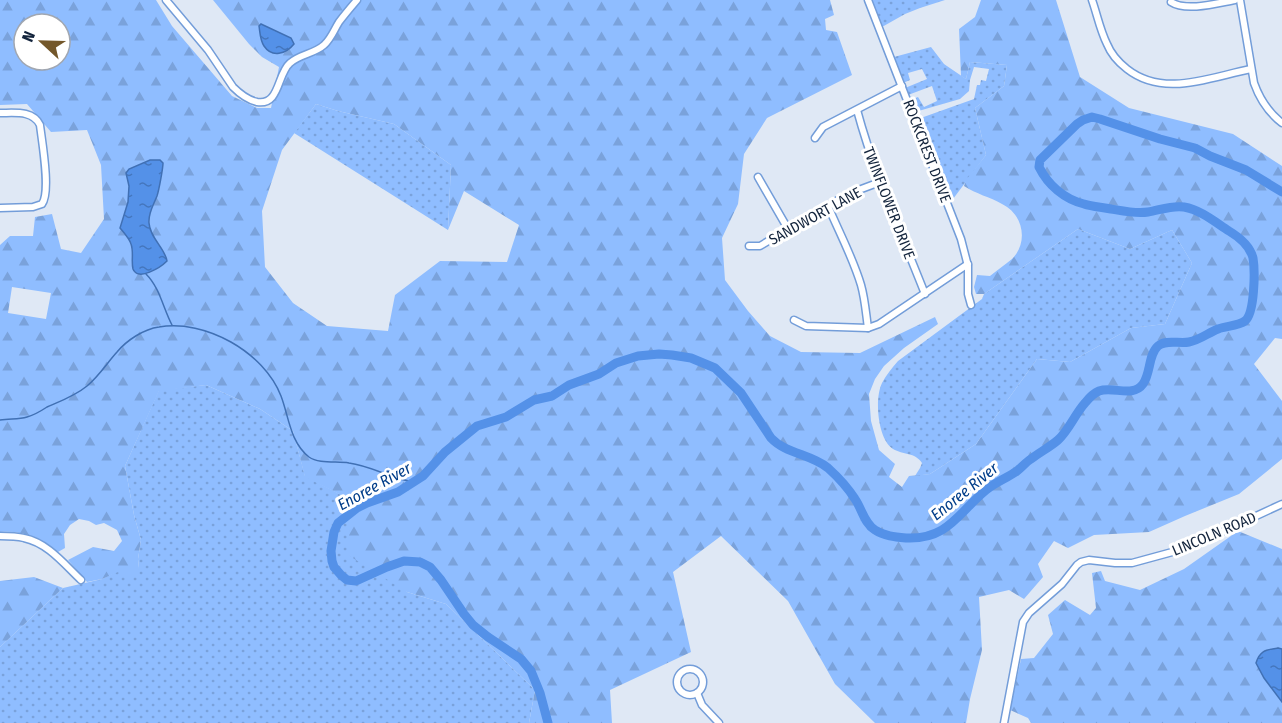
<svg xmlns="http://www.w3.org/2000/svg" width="1282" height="723" font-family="'Fira Sans Condensed',sans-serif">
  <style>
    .grass { fill: url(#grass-dots) }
    .forest { fill: url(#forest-firs); fill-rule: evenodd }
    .water { fill: url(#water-ripples); stroke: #4070b4; stroke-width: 1.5 }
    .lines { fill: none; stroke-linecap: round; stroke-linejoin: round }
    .stream { stroke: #4070b4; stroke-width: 1.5 }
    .river { stroke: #5491e8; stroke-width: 9 }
    .minor-casing { stroke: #739dd9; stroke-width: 9 }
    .minor { stroke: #fff; stroke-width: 6 }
    .labels { text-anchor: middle; stroke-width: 6; stroke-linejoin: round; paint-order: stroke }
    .street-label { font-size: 15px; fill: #13243c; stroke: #fff }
    .water-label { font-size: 16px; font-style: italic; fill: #003d89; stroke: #fff }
  </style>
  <defs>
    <pattern id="grass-dots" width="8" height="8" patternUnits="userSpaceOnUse" patternTransform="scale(1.5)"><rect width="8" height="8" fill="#8fbdff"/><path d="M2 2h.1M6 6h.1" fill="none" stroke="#7aa2db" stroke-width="1.8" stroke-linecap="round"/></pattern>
    <pattern id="forest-firs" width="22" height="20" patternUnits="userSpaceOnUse" patternTransform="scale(1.5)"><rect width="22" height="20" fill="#8fbdff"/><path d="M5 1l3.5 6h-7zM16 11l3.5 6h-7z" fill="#7aa2db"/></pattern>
    <pattern id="water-ripples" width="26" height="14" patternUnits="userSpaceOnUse" patternTransform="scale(1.5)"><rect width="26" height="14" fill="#5491e8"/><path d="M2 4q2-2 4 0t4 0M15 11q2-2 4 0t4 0" fill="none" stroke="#4476bd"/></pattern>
  </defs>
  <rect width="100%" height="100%" fill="#dfe8f5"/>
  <g class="grass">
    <path d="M872,0H945L920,8L905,14L882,27Z"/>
    <path d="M931,47L944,64L966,79L970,62L1007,65L1004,86L975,108L986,155L953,199L945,192L918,119L974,99L977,85H980L981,80L986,81L989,69L974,67L970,80L969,91L960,99L915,112L910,100L918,97L924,107L937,101L932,86L908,95L905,88L927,79L922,69L908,73L910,80L903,83L894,57Z"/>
    <path d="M316,104L338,111L394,124L451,165L448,230L294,133Z"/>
    <path d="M1078,229L1130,249L1172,230L1192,263L1165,324L1131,328L1070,362L1037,359L976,444L930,474L915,476L920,468L922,463C915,452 903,455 893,449C878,440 874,399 882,383C886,375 892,368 898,361L982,299L984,294Z"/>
    <path d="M206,385L260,409L293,431L305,476L351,500L407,592L446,604L535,690L529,723H0V647L63,588L102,579L118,571L139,568L138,559L141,540L134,515L125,466L159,390Z"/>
  </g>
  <g class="forest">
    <path d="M0,0H156L172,26L232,96L257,108H271L279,67L262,57L249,44L213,0H830L834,15L825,19L826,30L837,32L852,75L767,118L744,154L738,204L722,238L725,280L748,311L770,336L801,352L860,353L935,317L938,324L904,348L884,366L875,379L869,394L871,421L879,450L895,464L889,477L902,487L909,476L930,474L976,444L1037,359L1070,362L1131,328L1165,324L1192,263L1172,230L1130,249L1078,229L984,294H976L974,287L977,275L990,276C997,270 1005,265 1012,259C1029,242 1023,214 1002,204C990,197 976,194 964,186L966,180L986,155L975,108L1004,86L1007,65L970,62L966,79L961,76L959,29L975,17L981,0H1056L1080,77L1129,108L1233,134L1282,166V339L1275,338L1254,364L1282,401V459L1239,494L1185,516L1149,532L1094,535L1068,548L1054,541L1038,564L1043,577L1024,599L1009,590L979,597L982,650L970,699L966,723H875L835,684L788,601L721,536L673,572L691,652L610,690L612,723H529L535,690L446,604L407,592L348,555L351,500L305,477L293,431L260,409L206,385L159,391L125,466L134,515L141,540L138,559L139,568L135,576L131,579L118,572L102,579L87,582L68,560L93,547L114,551L122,541L117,530L104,523L96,525L89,521L79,519L70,525L64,534L65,548L58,552C39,538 24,530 0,532V245L10,236H33L35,217L52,214L61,249L81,253L104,219L101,165L87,130L51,132L27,104L0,105ZM24,24H60V60H24ZM316,104L338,111L394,124L451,165L448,230L464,191L519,225L507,262L440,261L395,295L388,331L327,326L293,303L265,267L262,211L282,150ZM12,287L51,293L46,319L8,313Z"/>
    <path d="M1238,531L1282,549V649L1278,648L1264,678L1282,702V723H1031L1028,718L1010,710L1021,659L1034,658L1053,634L1048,615L1065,600L1090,615L1096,608L1092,573L1101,571L1105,581L1140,590L1184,569Z"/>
    <path d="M34,577L63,588L0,647V581Z"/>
  </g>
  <g class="water">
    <path d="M261,24L291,38L294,44C286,54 272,58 264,46C260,40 260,32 259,26Z"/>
    <path d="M150,160H160L163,163C163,168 159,190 157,196C154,204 148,213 149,223C150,238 165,248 167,261C161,267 138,282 133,269C131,261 134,252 131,244C129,238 124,233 120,228L128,202L129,186L126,173L129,169Z"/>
    <path d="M1278,648L1282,649V702L1264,678L1256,663C1260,650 1266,650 1278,648Z"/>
  </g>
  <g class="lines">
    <g class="stream">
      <path d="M146,274C160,288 163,308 172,325"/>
      <path d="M0,420C9,418 18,420 27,417C34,415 41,411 47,407C61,401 75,396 87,386C99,376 107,363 117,352C127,340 144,329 159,327C205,319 264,352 281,396C289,417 290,442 309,457C319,464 337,461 349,463C372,466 392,479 414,482"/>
    </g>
    <path class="river" d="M548,723L540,693L531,671L521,659L488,637L473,625L464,614L441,580L430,567L420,562L404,561L387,567L356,581L347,580L341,575L334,567L332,561L331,551L334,532L338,523L357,508L367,503L398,492L423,476L445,452L477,426L506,417L534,400L552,396L569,385L599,374L616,363L638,356L659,354L672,355L691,358L715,368L741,393L771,438C786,454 811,454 828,468C838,477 848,488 855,499C862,509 864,523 875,530C884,536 895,537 906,538C948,540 958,513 986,490C996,482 1007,478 1017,471C1022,467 1026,462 1031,459C1040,452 1050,447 1058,440C1069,430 1075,414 1085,403C1089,398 1094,393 1099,391C1113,386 1133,398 1143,384C1151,373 1148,355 1158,346C1166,339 1179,344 1189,342C1200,340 1208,333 1218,329C1226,326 1238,326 1245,321C1255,313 1255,270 1253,258C1250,246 1239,237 1229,231C1215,222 1201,210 1184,207C1172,205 1160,210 1148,212C1136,214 1123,211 1111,209C1102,207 1093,207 1084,204C1064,199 1048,185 1039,167L1040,160L1077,124L1083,120L1092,117L1100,119L1160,139L1195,148L1210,156L1246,170L1282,192"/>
    <defs>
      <g id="minor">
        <path d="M166,0L208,50L233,87C240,94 248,100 257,102C280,106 277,74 290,63C300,54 314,54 324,45C331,39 334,30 339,22C345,14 351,7 357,0"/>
        <path d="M868,0L961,239L968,266V294L971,305"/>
        <path d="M1092,0C1097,14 1100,30 1107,44C1111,54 1118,62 1127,69C1164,98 1210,77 1251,69"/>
        <path d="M1240,0L1254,83C1260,100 1268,112 1282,123"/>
        <path d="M1171,2C1186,12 1218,3 1235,0"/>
        <path d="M857,110C874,173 901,233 925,294"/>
        <path d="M0,113C14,113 33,110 40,125C42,142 51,192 42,204L33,207L0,208"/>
        <path d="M815,138L823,127L902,86"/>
        <path d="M758,177L788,229"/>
        <path d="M828,206C839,232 853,258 861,285C865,299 866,314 868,328"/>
        <path d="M749,246H760L848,194L880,182"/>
        <path d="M794,320L806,326L868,328L879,324L968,264"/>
        <path d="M0,536C8,536 16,536 24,538C48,543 64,564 81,580"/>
        <circle cx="690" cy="682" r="13"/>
        <path d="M697,693L702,705L719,723"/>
        <path d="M1004,723L1023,622L1029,613L1062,584L1077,565L1081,562L1089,560L1115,563H1132L1187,548L1282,504"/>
      </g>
    </defs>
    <use href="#minor" class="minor-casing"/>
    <use href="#minor" class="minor"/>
  </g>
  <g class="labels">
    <g class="street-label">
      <text transform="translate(927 151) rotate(69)" y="5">ROCKCREST DRIVE</text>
      <text transform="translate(889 203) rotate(69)" y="5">TWINFLOWER DRIVE</text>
      <text transform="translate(815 216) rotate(-29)" y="5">SANDWORT LANE</text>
      <text transform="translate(1214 534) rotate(-23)" y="5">LINCOLN ROAD</text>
    </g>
    <g class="water-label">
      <text transform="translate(374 486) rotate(-29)" y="6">Enoree River</text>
      <text transform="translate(964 491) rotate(-39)" y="6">Enoree River</text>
    </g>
  </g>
  <g transform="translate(42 42) rotate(292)"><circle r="28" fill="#ffffff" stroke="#a1a7b1" stroke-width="1.5"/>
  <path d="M0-4.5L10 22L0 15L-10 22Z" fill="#73572a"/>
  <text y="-9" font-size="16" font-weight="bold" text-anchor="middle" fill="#13243c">N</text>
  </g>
</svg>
